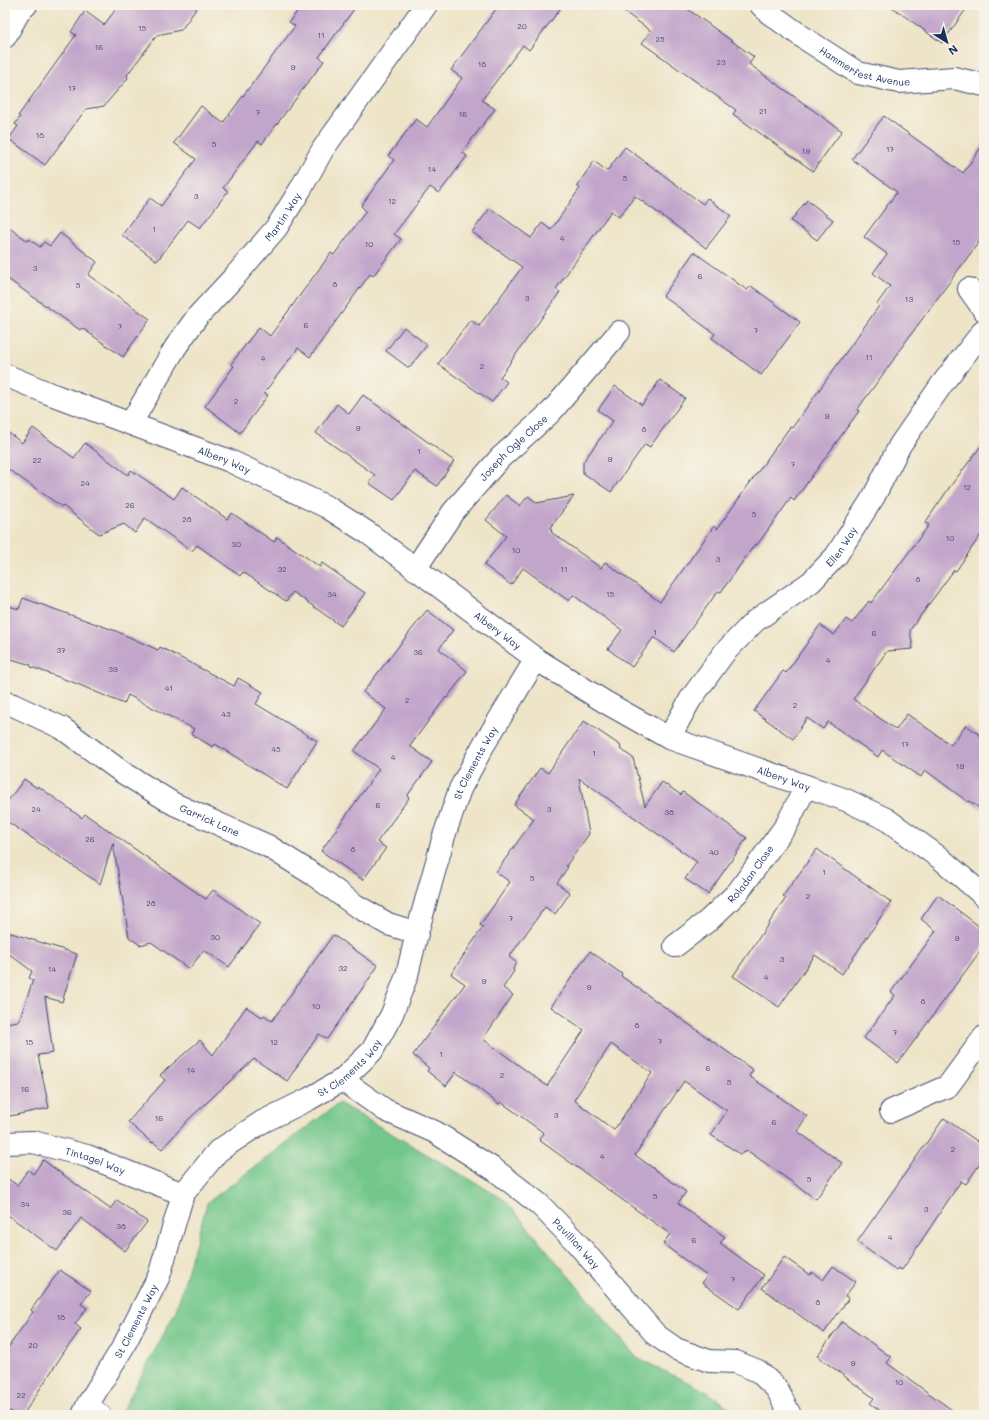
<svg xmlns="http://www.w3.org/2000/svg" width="989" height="1420" font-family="Mali,sans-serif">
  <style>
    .green { fill: #73c78b; stroke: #477b74 }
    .building { fill: #c2a5ca; fill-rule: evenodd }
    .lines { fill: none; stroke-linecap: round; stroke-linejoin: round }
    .lane-casing { stroke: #3b4a6e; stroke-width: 20 }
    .street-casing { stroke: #3b4a6e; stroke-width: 24 }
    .lane { stroke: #fff; stroke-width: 19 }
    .street { stroke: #fff; stroke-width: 22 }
    .labels { text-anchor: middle; stroke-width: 4; stroke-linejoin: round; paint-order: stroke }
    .number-label { font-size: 8px; fill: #454c79 }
    .street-label { font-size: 10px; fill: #1b2f5e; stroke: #f7f3e8 }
  </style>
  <rect width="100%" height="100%" fill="#f7f3e8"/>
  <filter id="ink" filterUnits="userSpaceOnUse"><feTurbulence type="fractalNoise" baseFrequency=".025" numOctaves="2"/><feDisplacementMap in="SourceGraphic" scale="8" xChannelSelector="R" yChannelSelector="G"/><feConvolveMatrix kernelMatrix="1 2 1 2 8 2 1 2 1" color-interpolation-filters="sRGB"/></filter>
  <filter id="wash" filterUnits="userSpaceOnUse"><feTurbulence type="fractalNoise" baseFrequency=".012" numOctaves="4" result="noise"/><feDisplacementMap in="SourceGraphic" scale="16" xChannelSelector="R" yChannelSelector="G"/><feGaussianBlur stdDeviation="0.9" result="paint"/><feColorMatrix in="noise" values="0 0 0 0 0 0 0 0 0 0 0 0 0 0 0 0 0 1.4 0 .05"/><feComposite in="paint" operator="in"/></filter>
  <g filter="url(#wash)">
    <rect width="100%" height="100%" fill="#eee4c7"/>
    <path class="green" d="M339,1103L505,1200L637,1358L706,1391L739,1415H120L176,1311L207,1203Z"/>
    <g id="blocks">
      <g class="building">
        <path d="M119,5H199L181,30L157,35L127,75L128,78L104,106L86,109L45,165L9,139L18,126L15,124L20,117L18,116L76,35L71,32L85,11L104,25Z"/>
        <path d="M302,5H357L319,57L324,61L262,144L258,141L223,188L228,191L200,228L188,220L157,261L122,235L150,198L161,206L196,159L174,143L201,106L223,123L295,26L289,22Z"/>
        <path d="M499,5H563L529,50L523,45L482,100L495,109L462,152L467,156L439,193L430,187L394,234L401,239L373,276L370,274L310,357L298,348L264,393L268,395L240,433L205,406L234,366L231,364L259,327L270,336L331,253L334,255L366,211L361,206L394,160L388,156L416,119L427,127L462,78L451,70Z"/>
        <path d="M615,5H682L754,57L749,64L842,131L813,171L733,114L736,110L642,43L651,31Z"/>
        <path d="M889,5H969L942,43Z"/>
        <path d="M884,116L963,173L984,143V235L898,352H899L857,410L859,411L794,501L791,498L757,545L755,544L721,592L718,591L674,652L654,637L632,667L608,649L622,630L573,595L569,601L523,568L511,585L484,565L506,536L486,520L506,495L520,506L528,496L537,503L574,496L550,528L552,530L551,532L601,568L605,562L660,602L714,526L717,529L790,427L792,428L879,306L877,304L890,286L873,273L887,254L864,237L897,192L852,159Z"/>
        <path d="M625,147L703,204L707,198L731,216L706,248L635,196L619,217L611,211L556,289L560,292L500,377L507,382L492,402L438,364L470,320L479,326L522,267L472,232L490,208L531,238L542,223L551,230L580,188L577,186L594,161L607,171Z"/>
        <path d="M807,200L833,220L817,240L791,221Z"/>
        <path d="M5,225L28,241L29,239L40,247L44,242L50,246L60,233L97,262L88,275L150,319L123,357L82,328L80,330L5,277Z"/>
        <path d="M694,252L747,290L751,286L800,322L761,375L712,338L715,334L663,296Z"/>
        <path d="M404,327L427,345L409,368L386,351Z"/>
        <path d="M660,380L685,398L650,447L645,444L611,492L583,473V462L613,421L598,410L615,386L642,405Z"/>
        <path d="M363,395L454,461L437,486L415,471L394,500L369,483L375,475L316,433L337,404L349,414Z"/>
        <path d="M33,428L74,458L85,443L128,475L131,470L174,499L182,487L227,519L232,513L274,542L277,537L320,567L322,563L365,593L341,626L293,592L286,601L243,572L240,576L197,545L192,551L145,518L135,533L124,524L99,534L63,506L62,507L5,467V430L22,443Z"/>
        <path d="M984,442V530L956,571L954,570L910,630L913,649L887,651L853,699L896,730L907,714L951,745L966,725L984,738V811L969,801L968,802L925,770L921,777L882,750L878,757L828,722L823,729L807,718L793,739L754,711L783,671L786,673L820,625L834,635L846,619L852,623L869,601L871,603L929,525L925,523L949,488Z"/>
        <path d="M23,598L116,631L158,650L160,647L234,686L238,678L263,692L256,704L317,741L287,789L215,744L213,747L191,734L194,729L128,695L124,704L75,683L31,667V665L5,657V605L19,609Z"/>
        <path d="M427,610L453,630L439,649L467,671L447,698L446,697L410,746L432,762L407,796L409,798L377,842L386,848L363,880L321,851L379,769L354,751L386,709L363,692Z"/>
        <path d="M584,721L621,746L620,749L633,758L645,806L662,782L681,795L683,792L747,838L708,894L685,879L697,862L579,778L589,834L566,866L568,867L557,883L570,893L555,914L545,907L509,957L517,963L513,969L514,971L503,988L513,995L483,1039L547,1086L584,1030L551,1007L590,951L622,974L621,976L753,1070L749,1076L807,1116L797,1131L842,1163L816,1199L748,1151L740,1154L711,1135L727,1111L684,1081L635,1155L686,1192L678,1203L725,1237L720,1243L764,1275L739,1309L702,1283L707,1276L663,1244L670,1234L539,1140L544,1133L501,1102L499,1104L456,1072L446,1086L427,1071L429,1068L413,1055L465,984L451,974L483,927L480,925L510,882L496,872L534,819L514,805L540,768L548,773ZM611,1044L652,1073L614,1130L574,1100Z"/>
        <path d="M24,779L37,788L38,786L82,818L85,814L206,899L213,890L260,924L229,967L204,950L189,969L151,942L140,945L129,937L113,843L100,884L5,820V805Z"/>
        <path d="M817,849L891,902L842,974L815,955L779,1007L733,976L786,898L783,896Z"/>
        <path d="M938,895L984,930V946L898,1063L864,1038L895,995L891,992L936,931L921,919Z"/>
        <path d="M5,931L77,954L62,1002L45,997L53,1053L38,1055L49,1108L5,1117V1023L19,1021L33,980L29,978L32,971L5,951Z"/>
        <path d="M333,935L378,966L327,1039L319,1034L287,1081L254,1059L189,1119L162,1149L153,1142L152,1143L128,1122L165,1080L160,1075L200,1040L213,1055L246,1007L262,1017L264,1015L272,1021Z"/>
        <path d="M944,1118L984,1146V1158L966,1184L961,1181L902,1270L898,1268L896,1270L857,1242Z"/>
        <path d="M43,1160L110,1209L117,1200L147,1222L125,1251L81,1218L57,1251L5,1213V1177L17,1185L28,1170L33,1174Z"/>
        <path d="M784,1257L810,1275L812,1272L823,1280L833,1266L856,1282L845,1296L849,1298L824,1333L762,1288Z"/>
        <path d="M60,1270L91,1291L81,1304L87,1308L75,1324L81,1329L64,1352L23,1415H16L5,1408V1352L33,1312L31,1310Z"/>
        <path d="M842,1322L891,1357L887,1363L959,1415H886L870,1403L874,1398L817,1356Z"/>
      </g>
    </g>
  </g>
  <g filter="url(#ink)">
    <use href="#blocks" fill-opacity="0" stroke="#3b4a6e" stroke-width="1"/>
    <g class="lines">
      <defs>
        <path id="lane" d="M88,1404L102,1415"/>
        <g id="street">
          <path id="s1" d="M761,5L769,13L807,40L858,73L899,82L954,78L984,85"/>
          <path d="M5,37L19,12L26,5"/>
          <path d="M969,289L984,310"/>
          <path id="s2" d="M5,375L48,393L230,461L327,507L368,533L536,659L605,702L669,738L846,800L886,819L940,858L984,896"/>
          <path id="s3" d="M131,423L175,348L197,317L236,275L277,227L300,190L323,149L426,5"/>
          <path id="s4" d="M415,569L453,512L500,458L551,412L619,332"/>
          <path id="s5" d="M5,703L13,705L62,728L122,772L174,804L268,846L314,875L355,905L388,924L417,933"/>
          <path id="s6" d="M669,738L690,700L724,653L755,621L811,582L836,556L874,496L900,445L942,384L984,330"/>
          <path id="s7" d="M675,946L709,920L738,892L787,824L806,786"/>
          <path id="s8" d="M342,1080L385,1110L435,1132L495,1170L539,1204L576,1242L656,1335L676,1349L709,1361L736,1362L758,1371L777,1389L790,1415"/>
          <path d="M891,1111L948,1086L984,1037"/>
          <path id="s9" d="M5,1143L33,1142L87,1156L183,1194"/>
          <path id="s10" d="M83,1415L88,1404L123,1347L159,1276L183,1194L218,1151L262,1122L309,1099L342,1080L372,1051L392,1014L407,975L417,933L444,836L460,789L483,746L536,659"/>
        </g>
      </defs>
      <use href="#lane" class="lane-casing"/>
      <use href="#street" class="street-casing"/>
      <use href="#lane" class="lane"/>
      <use href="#street" class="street"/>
    </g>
  </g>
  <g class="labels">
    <g class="number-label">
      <text x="522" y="29">20</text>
      <text x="142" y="31">15</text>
      <text x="321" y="38">11</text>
      <text x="660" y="42">25</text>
      <text x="99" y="50">16</text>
      <text x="721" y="65">23</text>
      <text x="482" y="67">18</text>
      <text x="293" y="70">9</text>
      <text x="72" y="91">17</text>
      <text x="763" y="114">21</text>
      <text x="258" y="115">7</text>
      <text x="463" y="117">16</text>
      <text x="40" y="138">18</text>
      <text x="214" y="147">5</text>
      <text x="890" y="152">17</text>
      <text x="806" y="154">19</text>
      <text x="432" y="172">14</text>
      <text x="625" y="181">5</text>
      <text x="196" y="199">3</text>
      <text x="392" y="204">12</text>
      <text x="154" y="232">1</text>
      <text x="562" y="241">4</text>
      <text x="956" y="245">15</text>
      <text x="369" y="247">10</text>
      <text x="35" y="271">3</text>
      <text x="700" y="279">6</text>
      <text x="335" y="287">8</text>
      <text x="78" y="288">5</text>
      <text x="527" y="301">3</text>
      <text x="909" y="302">13</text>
      <text x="306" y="328">6</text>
      <text x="120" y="329">7</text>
      <text x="756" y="333">7</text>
      <text x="869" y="360">11</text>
      <text x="263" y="361">4</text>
      <text x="482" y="369">2</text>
      <text x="236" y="404">2</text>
      <text x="827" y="419">9</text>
      <text x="358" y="431">9</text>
      <text x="644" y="432">8</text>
      <text x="419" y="454">1</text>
      <text x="610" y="462">9</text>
      <text x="37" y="463">22</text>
      <text x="793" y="467">7</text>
      <text x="85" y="486">24</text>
      <text x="967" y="490">12</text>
      <text x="130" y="508">26</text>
      <text x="754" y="517">5</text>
      <text x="187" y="522">28</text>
      <text x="950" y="541">10</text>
      <text x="236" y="547">30</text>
      <text x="516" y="553">10</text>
      <text x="718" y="562">3</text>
      <text x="282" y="572">32</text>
      <text x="564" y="572">11</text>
      <text x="918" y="582">8</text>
      <text x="332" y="597">34</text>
      <text x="610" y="597">15</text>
      <text x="655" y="635">1</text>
      <text x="874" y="636">6</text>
      <text x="61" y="653">37</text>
      <text x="418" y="655">36</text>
      <text x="828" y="663">4</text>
      <text x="113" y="672">39</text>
      <text x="169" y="691">41</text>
      <text x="407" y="703">2</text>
      <text x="795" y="708">2</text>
      <text x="226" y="717">43</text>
      <text x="905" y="747">17</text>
      <text x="276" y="752">45</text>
      <text x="594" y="756">1</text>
      <text x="393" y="760">4</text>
      <text x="960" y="769">19</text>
      <text x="378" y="808">6</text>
      <text x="36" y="812">24</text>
      <text x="549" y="812">3</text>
      <text x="669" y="815">38</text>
      <text x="90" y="842">26</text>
      <text x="353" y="852">8</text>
      <text x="714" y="855">40</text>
      <text x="824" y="875">1</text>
      <text x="532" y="881">5</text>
      <text x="808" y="899">2</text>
      <text x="151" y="906">28</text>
      <text x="511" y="921">7</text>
      <text x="215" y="940">30</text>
      <text x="957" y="941">9</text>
      <text x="782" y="962">3</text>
      <text x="343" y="971">32</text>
      <text x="52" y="972">14</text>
      <text x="766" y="980">4</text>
      <text x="484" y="984">9</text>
      <text x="589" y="990">9</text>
      <text x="923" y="1004">8</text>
      <text x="316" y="1009">10</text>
      <text x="637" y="1028">8</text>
      <text x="895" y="1035">7</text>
      <text x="660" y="1044">7</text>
      <text x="29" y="1045">15</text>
      <text x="274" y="1045">12</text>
      <text x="441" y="1057">1</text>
      <text x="708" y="1071">6</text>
      <text x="191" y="1073">14</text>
      <text x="502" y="1078">2</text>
      <text x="729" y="1085">5</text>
      <text x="25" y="1092">16</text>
      <text x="556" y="1118">3</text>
      <text x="159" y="1121">16</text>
      <text x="774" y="1125">6</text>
      <text x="953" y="1152">2</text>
      <text x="602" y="1159">4</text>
      <text x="809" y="1182">5</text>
      <text x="655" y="1199">5</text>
      <text x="25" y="1207">34</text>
      <text x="926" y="1212">3</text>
      <text x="67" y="1215">36</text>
      <text x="121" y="1229">38</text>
      <text x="890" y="1240">4</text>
      <text x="694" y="1243">6</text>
      <text x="733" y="1282">7</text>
      <text x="818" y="1305">8</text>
      <text x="61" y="1320">18</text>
      <text x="33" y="1348">20</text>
      <text x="853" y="1366">9</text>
      <text x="899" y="1385">10</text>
      <text x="21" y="1398">22</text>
    </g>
    <g class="street-label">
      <text dy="4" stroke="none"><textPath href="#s1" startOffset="123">Hammerfest Avenue</textPath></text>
      <text dy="4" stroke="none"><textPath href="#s3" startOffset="257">Martin Way</textPath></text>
      <text dy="4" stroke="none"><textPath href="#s4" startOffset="157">Joseph Ogle Close</textPath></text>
      <text dy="4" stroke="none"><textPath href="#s2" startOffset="235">Albery Way</textPath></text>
      <text dy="4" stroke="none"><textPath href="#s6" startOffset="261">Ellen Way</textPath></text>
      <text dy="4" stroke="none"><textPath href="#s2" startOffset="559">Albery Way</textPath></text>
      <text dy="4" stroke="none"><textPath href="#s10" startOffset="792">St Clements Way</textPath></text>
      <text dy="4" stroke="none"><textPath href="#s2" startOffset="883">Albery Way</textPath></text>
      <text dy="4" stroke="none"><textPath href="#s5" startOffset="237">Garrick Lane</textPath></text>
      <text dy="4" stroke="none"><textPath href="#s7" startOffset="105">Roladan Close</textPath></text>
      <text dy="4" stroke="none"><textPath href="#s10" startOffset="456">St Clements Way</textPath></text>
      <text dy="4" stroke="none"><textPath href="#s9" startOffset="93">Tintagel Way</textPath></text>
      <text dy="4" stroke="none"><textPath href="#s8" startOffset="288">Pavillion Way</textPath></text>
      <text dy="4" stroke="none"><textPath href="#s10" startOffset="108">St Clements Way</textPath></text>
    </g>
  </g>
  <rect width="989" height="1420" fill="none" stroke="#f7f3e8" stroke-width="20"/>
  <g transform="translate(947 42) rotate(143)" stroke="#f7f3e8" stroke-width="3" paint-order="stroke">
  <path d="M0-3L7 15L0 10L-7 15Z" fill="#1b2f5e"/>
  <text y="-6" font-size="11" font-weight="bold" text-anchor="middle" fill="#1b2f5e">N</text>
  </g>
</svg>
